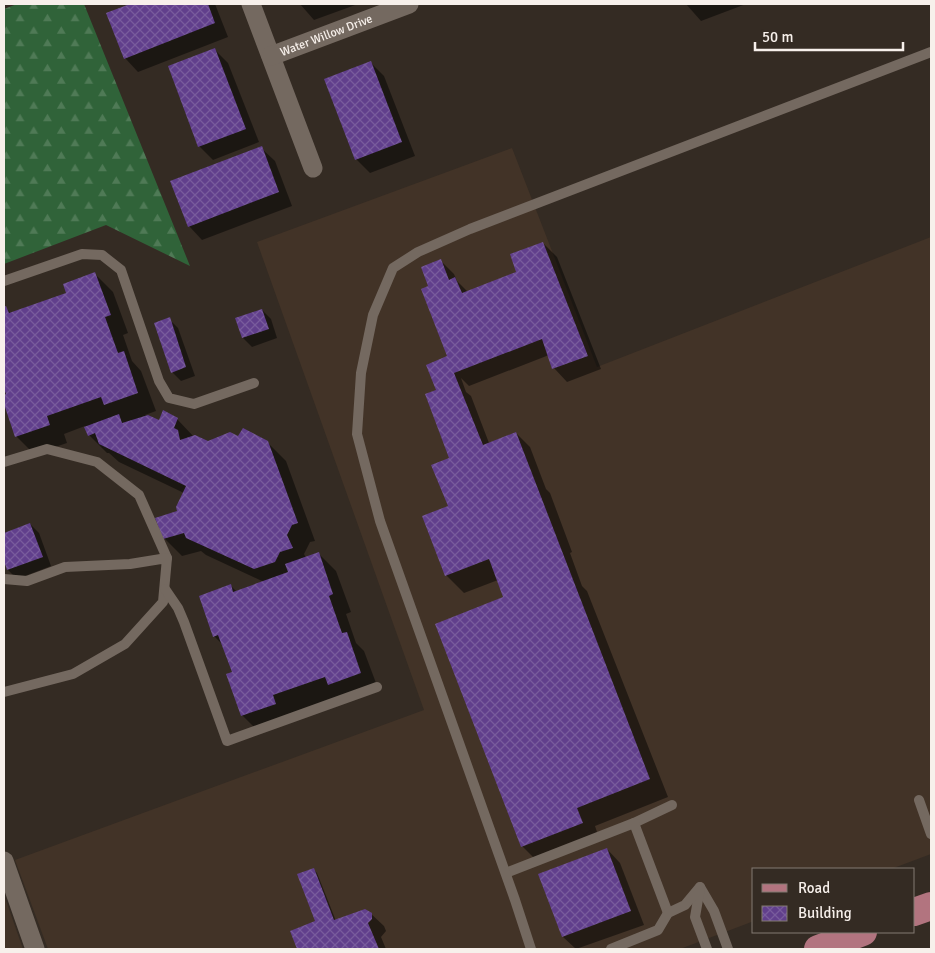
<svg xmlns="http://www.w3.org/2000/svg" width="935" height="953" font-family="Signika,sans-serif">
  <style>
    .built { fill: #423327 }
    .forest { fill: url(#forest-firs) }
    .shadow { fill: #0007 }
    .building { fill: url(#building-cross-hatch) }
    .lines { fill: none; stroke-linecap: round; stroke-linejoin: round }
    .lane { stroke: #746960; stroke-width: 10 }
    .street { stroke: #746960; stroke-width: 19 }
    .primary { stroke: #b2747f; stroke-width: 28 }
    .labels { text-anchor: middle; stroke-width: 5; stroke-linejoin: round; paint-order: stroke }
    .street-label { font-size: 12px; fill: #f7f0eb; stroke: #342b23 }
  </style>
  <defs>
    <pattern id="forest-firs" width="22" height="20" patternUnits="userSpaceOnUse" patternTransform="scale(1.25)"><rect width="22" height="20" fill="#306339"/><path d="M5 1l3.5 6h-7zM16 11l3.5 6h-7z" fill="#4f7a56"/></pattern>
    <pattern id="building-cross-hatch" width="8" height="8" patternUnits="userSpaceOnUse" patternTransform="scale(1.25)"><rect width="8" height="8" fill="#613f8c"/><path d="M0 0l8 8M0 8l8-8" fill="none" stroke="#785b9c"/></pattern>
  </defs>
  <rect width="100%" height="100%" fill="#342b23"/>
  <g class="built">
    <path d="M512,148L597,367L931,237V854L891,869H754V921L680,949H48L15,860L424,710L257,242Z"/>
    <path d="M4,895L23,949H4Z"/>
  </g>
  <path class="forest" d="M17,4H84L190,266L106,225L4,264V9Z"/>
  <g class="shadow">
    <path d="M133,4H215L228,37L138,72L125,58L108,14Z"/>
    <path d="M300,4H358L314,20Z"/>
    <path d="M686,4H746L701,21Z"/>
    <path d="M214,49L228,63L259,142L213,160L199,146Z"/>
    <path d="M371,63L384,76L415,156L370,173L356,159Z"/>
    <path d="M261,148L275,161L292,206L202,240L189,226Z"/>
    <path d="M543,243L557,257L601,369L567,382L554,368L549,355L469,386L461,378L466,392L471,396L489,443L516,433L530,447L546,489L550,493L572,552L570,553L582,586L587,591L668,797L595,826L600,841L540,864L522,846L506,597L498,580L464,593L446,575L450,458L438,390L451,362L430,287L441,261L454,274L457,281L468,292L518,273Z"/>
    <path d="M95,274L113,292L128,333L123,335L132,361L141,371L156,411L145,415L160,421L177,419L194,437L208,442L238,438L267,442L286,461L315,541L310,542L304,554L306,558L318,553L336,571L351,612L346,614L356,643L364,651L379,691L260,733L242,715L233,672L223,645L214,636L231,586L237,592L264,582L206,555L201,551L182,556L164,538L178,512L184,493L119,462L109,453H107L89,435L85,426L64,434L67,443L34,454L16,436L4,400V396L7,395L4,385V308H6L12,314L67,294Z"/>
    <path d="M262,310L271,319L277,338L252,347L243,338Z"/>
    <path d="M169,319L178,328L195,376L181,381L172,372Z"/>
    <path d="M30,524L39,533L51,566L17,579L8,570L4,558V534Z"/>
    <path d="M607,849L620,863L644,925L576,949L563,937Z"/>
    <path d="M313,869L317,873L336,921L369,912L384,926L386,931L381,937L386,949H299L292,932L319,927Z"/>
  </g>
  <g class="building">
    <path d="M130,4H208L215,23L124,59L106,13Z"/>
    <path d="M215,48L246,129L198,147L168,66Z"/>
    <path d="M371,61L402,142L355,160L324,79Z"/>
    <path d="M262,146L279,192L188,227L170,181Z"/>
    <path d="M543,242L588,356L552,369L542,339L454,373L483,445L516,432L650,779L577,808L583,823L521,847L435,624L503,597L489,559L445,576L422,516L448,506L431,465L449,458L425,394L436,390L426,365L447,356L421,289L428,286L421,267L441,259L449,280L455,277L462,293L516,272L510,254Z"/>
    <path d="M95,272L111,315L105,317L118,353L124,351L138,393L104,405L101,397L47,416L50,425L15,437L4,404V395L6,394L4,389V307L6,306L9,313L66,293L63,284Z"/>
    <path d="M262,309L269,329L242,338L235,318Z"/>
    <path d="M170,317L186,367L171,373L154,323Z"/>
    <path d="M163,410L178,418L174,428L178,430L180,440L195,435L208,441L230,432L238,436L243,428L268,441L298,523L292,525L287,535L293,548L280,552L275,562L254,569L186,538L184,533L163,539L155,518L177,511L176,507L186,486L99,444L95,433L88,436L84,427L119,414L122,423L148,415L159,420Z"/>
    <path d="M30,523L43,557L7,570L4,561V533Z"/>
    <path d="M319,552L333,594L329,596L342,633L347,632L361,673L328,685L325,677L273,695L276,704L241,716L226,674L232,672L218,635L213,637L199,596L231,584L233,592L288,572L285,564Z"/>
    <path d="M607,848L631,911L562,937L538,874Z"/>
    <path d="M314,868L334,920L365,909L372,913V919L368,923L379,949H297L290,931L315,921L297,874Z"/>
  </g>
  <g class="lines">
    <g class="lane">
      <path d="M4,281L82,254L102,255L121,270L159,381L169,398L194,404L254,383"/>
      <path d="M4,462L47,449L97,462L139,495L167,558"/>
      <path d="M4,579L27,581L65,567L130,564L167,558L163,602L125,644L73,674L4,692"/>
      <path d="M165,589L178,608L184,622L227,741L377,687"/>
      <path d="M919,800L931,834"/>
      <path d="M634,823L672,805"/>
      <path d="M506,873L634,823L668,913"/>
      <path d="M700,887L714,911L728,949"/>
      <path d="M700,888L695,917L707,949"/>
      <path d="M531,949L515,900L380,521L357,434L361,373L373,315L393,268L418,252L470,229L931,52"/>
      <path d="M611,949L658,930L668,913L685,905L700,887"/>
    </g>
    <g class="street">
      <path d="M251,4L313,168"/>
      <path id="s1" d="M271,56L409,4"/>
      <path d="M4,861L35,949"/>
    </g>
    <g class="primary">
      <path d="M914,912L931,906"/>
      <path d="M818,949L863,932"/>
    </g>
  </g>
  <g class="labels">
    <g class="street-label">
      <text dy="4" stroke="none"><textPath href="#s1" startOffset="59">Water Willow Drive</textPath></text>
    </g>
  </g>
  <rect width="935" height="953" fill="none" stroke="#f7f0eb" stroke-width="10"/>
  <rect x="752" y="868" width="162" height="65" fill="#342b23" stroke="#827a73"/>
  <rect x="762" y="884" width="25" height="8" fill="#b2747f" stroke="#827a73"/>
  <text x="798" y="893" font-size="15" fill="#f7f0eb">Road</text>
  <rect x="762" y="906" width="25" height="15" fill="url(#building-cross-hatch)" stroke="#827a73"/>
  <text x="798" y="918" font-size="15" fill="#f7f0eb">Building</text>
  <path d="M755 42v8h148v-8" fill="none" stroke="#f7f0eb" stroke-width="2.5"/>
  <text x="762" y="42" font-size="15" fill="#f7f0eb" stroke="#342b23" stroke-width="4" paint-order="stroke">50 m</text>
</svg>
